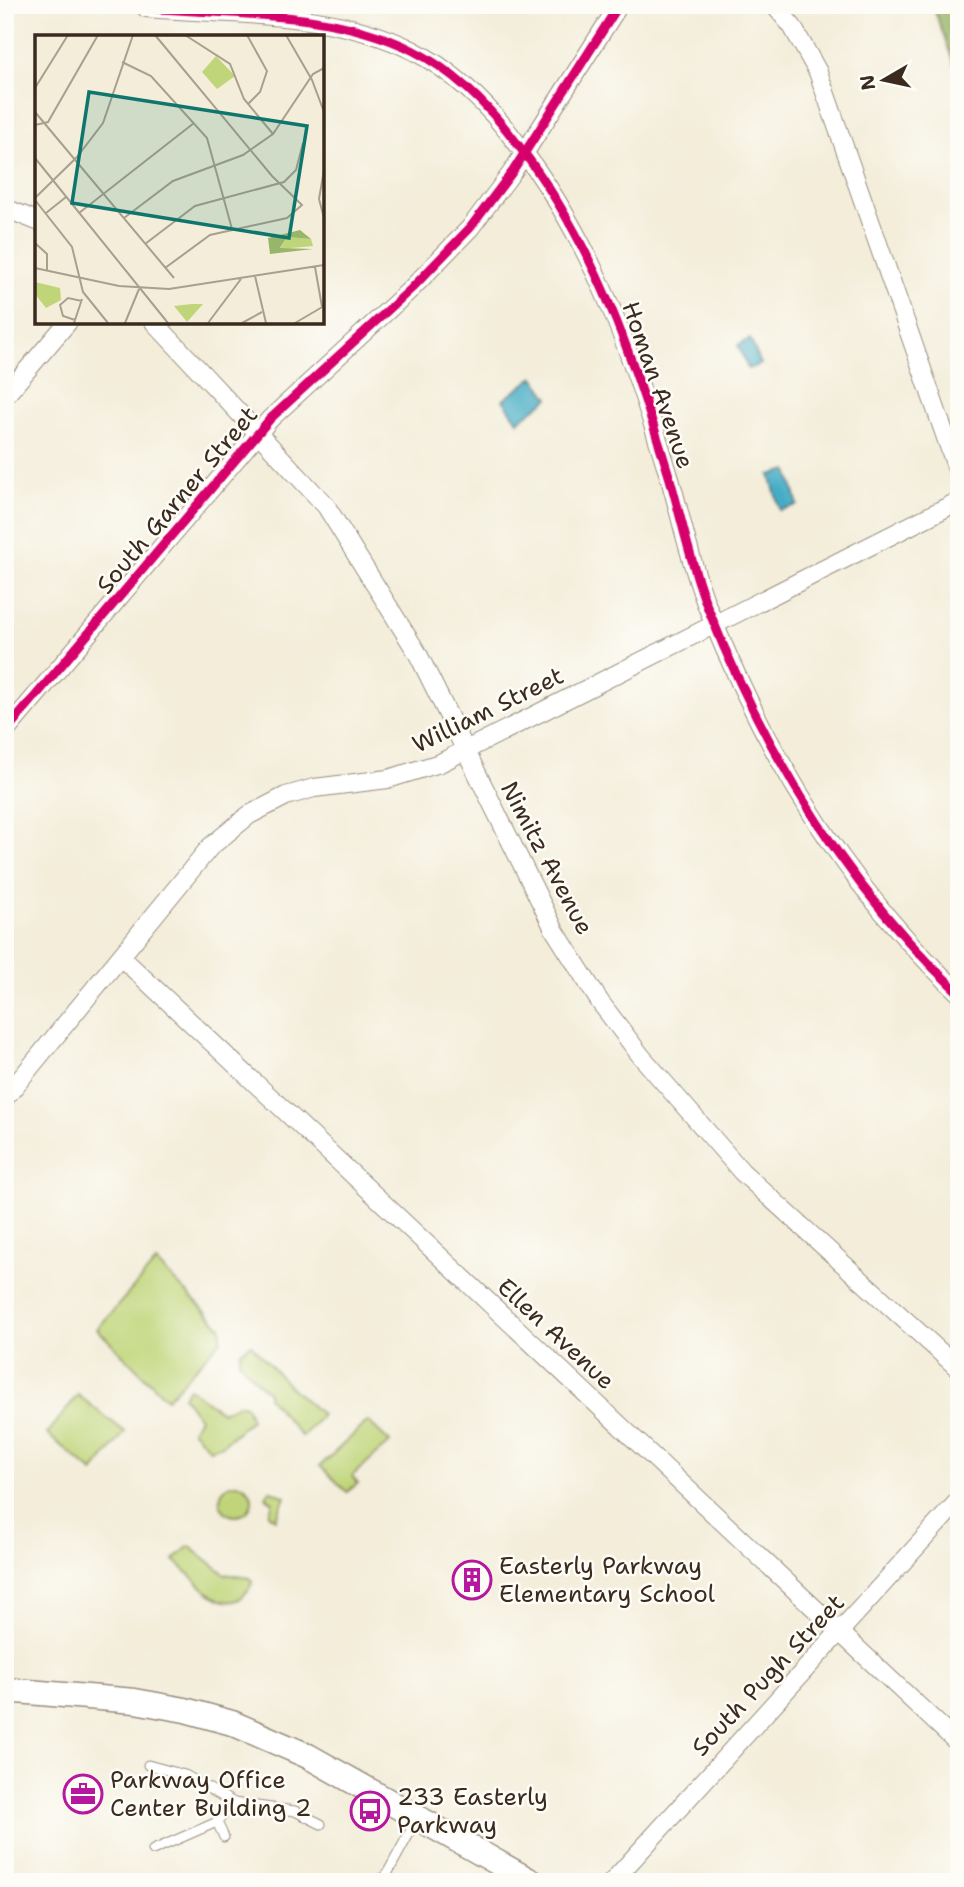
<svg xmlns="http://www.w3.org/2000/svg" width="964" height="1887" font-family="'Shantell Sans',sans-serif">
  <style>
    .green { fill: #c0d579; stroke: #7e804c; stroke-width: 2 }
    .forest { fill: #98b669; stroke: #6a7044; stroke-width: 2 }
    .water { fill: #45acc5; stroke: #406b72; stroke-width: 2 }
    .lines { fill: none; stroke-linecap: round; stroke-linejoin: round }
    .lane-casing { stroke: #978c7c; stroke-width: 11 }
    .street-casing { stroke: #978c7c; stroke-width: 20 }
    .secondary-casing { stroke: #978c7c; stroke-width: 27 }
    .lane { stroke: #fff; stroke-width: 9 }
    .street { stroke: #fff; stroke-width: 18 }
    .secondary { stroke: #fff; stroke-width: 24 }
    .cycleway-casing { stroke: #fdfcf7; stroke-width: 13 }
    .cycleway { stroke: #d6006c; stroke-width: 9 }
    .labels { text-anchor: middle; stroke-width: 5; stroke-linejoin: round; paint-order: stroke }
    .street-label { font-size: 24px; fill: #3b2a1e; stroke: #fdfcf7 }
    .poi-label { font-size: 24px; fill: #3b2a1e; stroke: #fdfcf7; text-anchor: start }
    .inset-road { fill: none; stroke: #a99f8e; stroke-width: 2 }
    .view { fill: #0f766e; fill-opacity: 0.15; stroke: #0f766e; stroke-width: 3.5 }
    .inset-edge { fill: none; stroke: #3b2a1e; stroke-width: 3.5 }
  </style>
  <rect width="100%" height="100%" fill="#fdfcf7"/>
  <filter id="ink" filterUnits="userSpaceOnUse"><feTurbulence type="fractalNoise" baseFrequency=".0143" numOctaves="2"/><feDisplacementMap in="SourceGraphic" scale="14" xChannelSelector="R" yChannelSelector="G"/><feConvolveMatrix kernelMatrix="1 2 1 2 8 2 1 2 1" color-interpolation-filters="sRGB"/></filter>
  <filter id="wash" filterUnits="userSpaceOnUse"><feTurbulence type="fractalNoise" baseFrequency=".00686" numOctaves="4" result="noise"/><feDisplacementMap in="SourceGraphic" scale="28" xChannelSelector="R" yChannelSelector="G"/><feGaussianBlur stdDeviation="1.57" result="paint"/><feColorMatrix in="noise" values="0 0 0 0 0 0 0 0 0 0 0 0 0 0 0 0 0 1.4 0 .05"/><feComposite in="paint" operator="in"/></filter>
  <g filter="url(#wash)">
    <rect width="100%" height="100%" fill="#f3edd9"/>
    <g class="green">
      <path d="M156,1262L221,1327V1340L167,1399L97,1329Z"/>
      <path d="M251,1344L288,1385L322,1415L304,1435L301,1436L268,1397V1393L239,1362L241,1351Z"/>
      <path d="M189,1388L222,1412L239,1404L246,1406L251,1420L222,1445L210,1449L192,1430L199,1418L183,1396Z"/>
      <path d="M78,1395L125,1432L93,1472L47,1434Z"/>
      <path d="M368,1421L390,1442L352,1476L358,1483L347,1492L320,1466Z"/>
      <circle cx="236" cy="1500" r="16"/>
      <path d="M270,1490L285,1497L276,1519L269,1514L273,1502L266,1497Z"/>
      <path d="M189,1546L225,1574L250,1578L253,1581C231,1629 198,1581 174,1560Z"/>
    </g>
    <path class="forest" d="M932,5H959V78L934,9Z"/>
    <g class="water">
      <path d="M750,339L761,364L748,369L738,345Z"/>
      <path d="M534,377L549,398L518,421L503,400Z"/>
      <path d="M788,470L798,505L780,510L770,475Z"/>
    </g>
  </g>
  <g filter="url(#ink)">
    <g class="lines">
      <defs>
        <g id="lane">
          <path d="M148,1765L185,1775L234,1803"/>
          <path d="M217,1822L224,1837"/>
          <path d="M153,1850L217,1822L234,1803L295,1811L321,1824"/>
          <path d="M377,1882L387,1874L417,1819"/>
        </g>
        <g id="street">
          <path d="M774,5L792,26L818,72L959,475"/>
          <path d="M146,8C233,15 332,10 412,50C456,72 490,107 519,146C596,246 634,360 670,479C682,521 691,565 707,606C764,750 846,887 959,993"/>
          <path d="M5,208L37,221"/>
          <path d="M154,322L326,506L418,654L555,931L600,1002L641,1056L742,1172L959,1369"/>
          <path d="M5,396L68,322"/>
          <path d="M5,732L270,419L412,288L470,228L513,171L619,5"/>
          <path d="M121,957L959,1744"/>
          <path d="M5,1098L210,847L249,815L286,796L314,788L388,779L440,763L959,501"/>
          <path d="M612,1882L959,1500"/>
        </g>
        <path id="secondary" d="M5,1690L135,1701L185,1710L232,1723L308,1756L532,1882"/>
      </defs>
      <use href="#lane" class="lane-casing"/>
      <use href="#street" class="street-casing"/>
      <use href="#secondary" class="secondary-casing"/>
      <use href="#lane" class="lane"/>
      <use href="#street" class="street"/>
      <use href="#secondary" class="secondary"/>
      <defs>
        <g id="cycleway">
          <path d="M146,8C233,15 332,10 412,50C456,72 490,107 519,146C596,246 634,360 670,479C682,521 691,565 707,606C764,750 846,887 959,993"/>
          <path d="M5,732L270,419L412,288L470,228L513,171L619,5"/>
        </g>
      </defs>
      <use href="#cycleway" class="cycleway-casing"/>
      <use href="#cycleway" class="cycleway"/>
    </g>
  </g>
  <defs>
    <symbol id="building-ring" viewBox="-11 -11 22 22"><circle r="9.5" fill="#fdfcf7" stroke="#b5179e" stroke-width="1.5"/><path d="M-4-6H4V6H1V3H-1V6H-4ZM-2.5-4.3h1.7v1.8h-1.7ZM.8-4.3h1.7v1.8H.8ZM-2.5-1h1.7V.8h-1.7ZM.8-1h1.7V.8H.8Z" fill="#b5179e"/></symbol>
    <symbol id="office-ring" viewBox="-11 -11 22 22"><circle r="9.5" fill="#fdfcf7" stroke="#b5179e" stroke-width="1.5"/><path d="M-6-3h4V-5.5h4V-3h4V5H-6ZM-1-4.5V-3h2v-1.5ZM-6 0V1H6V0Z" fill="#b5179e"/></symbol>
    <symbol id="bus-ring" viewBox="-11 -11 22 22"><circle r="9.5" fill="#fdfcf7" stroke="#b5179e" stroke-width="1.5"/><path d="M-5-6H5V4H4V6H2V4H-2V6H-4V4H-5ZM-3.5-4V0h7V-4ZM-3.5 1.2v1.5H-2V1.2ZM2 1.2v1.5H3.5V1.2Z" fill="#b5179e"/></symbol>
  </defs>
  <g fill-rule="evenodd">
    <use href="#building-ring" x="450" y="1558" width="44" height="44"/>
    <use href="#office-ring" x="61" y="1772" width="44" height="44"/>
    <use href="#bus-ring" x="348" y="1789" width="44" height="44"/>
  </g>
  <g class="labels">
    <g class="street-label">
      <text transform="translate(658 385) rotate(71)" y="8">Homan Avenue</text>
      <text transform="translate(177 500) rotate(-50)" y="8">South Garner Street</text>
      <text transform="translate(488 710) rotate(-26)" y="8">William Street</text>
      <text transform="translate(547 858) rotate(62)" y="8">Nimitz Avenue</text>
      <text transform="translate(556 1334) rotate(43)" y="8">Ellen Avenue</text>
      <text transform="translate(768 1675) rotate(-47)" y="8">South Pugh Street</text>
    </g>
    <g class="poi-label">
      <text x="499" y="1574">Easterly Parkway<tspan x="499" dy="28">Elementary School</tspan></text>
      <text x="110" y="1788">Parkway Office<tspan x="110" dy="28">Center Building 2</tspan></text>
      <text x="397" y="1805">233 Easterly<tspan x="397" dy="28">Parkway</tspan></text>
    </g>
  </g>
  <g transform="translate(35 35)">
    <rect width="289" height="289" fill="#f3edd9"/>
    <path d="M181,21L200,41L182,54L167,37ZM252,202L276,204L278,211L245,214ZM0,247L25,253L26,265L11,273L0,259ZM168,269L152,287L139,271L157,269Z" fill="#c0d579"/>
    <path d="M265,195L276,204L252,202L245,213L278,214L235,219L233,203Z" fill="#98b669"/>
    <path class="inset-road" d="M120,0L237,141L267,170L252,183L175,200L130,233M150,0L195,29L209,64L238,99M212,0L232,36L225,57L213,69M251,0L277,45L289,77M87,27L116,41L172,103L197,194M0,53L33,0M0,77L139,243M0,90L13,87L63,0M0,123L133,288M289,135L284,164L289,183M0,163L42,122L68,88L98,0M0,165L37,212L48,257L73,288M11,178L31,162M44,178L159,88M89,183L138,146L208,120L238,99L278,39L289,33M0,208L12,219V236M110,209L160,171L249,147L261,135L268,108M280,232L287,272M0,233L84,251L134,254L289,230M220,241L231,288M40,285L28,281L25,270L33,263L47,266M39,288L47,264M90,288L104,254M173,288L206,244M207,288L227,277M260,288L289,271"/>
    <path class="view" d="M54,57L272,91L254,203L37,168Z"/>
    <rect width="289" height="289" class="inset-edge"/>
  </g>
  <rect width="964" height="1887" fill="none" stroke="#fdfcf7" stroke-width="28"/>
  <g transform="translate(884 80) rotate(261)" stroke="#fdfcf7" stroke-width="5" paint-order="stroke">
  <path d="M0-5L12 26L0 18L-12 26Z" fill="#3b2a1e"/>
  <text y="-10" font-size="19" font-weight="bold" text-anchor="middle" fill="#3b2a1e">N</text>
  </g>
</svg>
